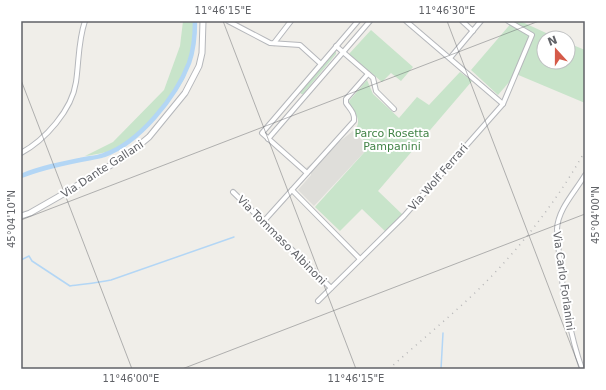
<svg xmlns="http://www.w3.org/2000/svg" width="606" height="390" font-family="'DejaVu Sans',sans-serif">
  <style>
    .industrial { fill: #dfdeda }
    .green { fill: #c8e4ca }
    .lines { fill: none; stroke-linecap: round; stroke-linejoin: round }
    .stream { stroke: #b3d6f5; stroke-width: 1.5 }
    .canal { stroke: #b3d6f5; stroke-width: 4.5 }
    .minor-casing { stroke: #b5b7bb; stroke-width: 6 }
    .tertiary-casing { stroke: #b5b7bb; stroke-width: 7 }
    .minor { stroke: #fff; stroke-width: 4 }
    .tertiary { stroke: #fff; stroke-width: 5 }
    .rail { stroke: #b6b6b7; stroke-width: 1.5; stroke-dasharray: 1 5; stroke-linecap: butt }
    .ticks { fill: none; stroke: #606267; stroke-width: 1; stroke-opacity: 0.45 }
    .labels { text-anchor: middle; stroke-width: 4; stroke-linejoin: round; paint-order: stroke }
    .park-label { font-size: 11px; fill: #428447; stroke: #fff }
    .street-label { font-size: 11px; fill: #606267; stroke: #fff }
    .neatline { fill: none; stroke: #606267; stroke-width: 1.5 }
    .ticks-label { font-size: 10px; text-anchor: middle; fill: #606267 }
  </style>
  <rect width="100%" height="100%" fill="#f0eee9"/>
  <path class="industrial" d="M353,131L369,147L314,206L298,190L311,175V172L306,168Z"/>
  <g class="green">
    <path d="M183,21H195C196,37 191,66 183,81C174,96 162,108 150,121C143,129 135,139 126,145C118,150 95,155 85,156L113,142L164,90L180,46Z"/>
    <path d="M513,21H520L557,38H544V62H568V43L585,50V103L516,74L498,95L471,70Z"/>
    <path d="M371,30L413,67L401,81L391,73L382,82L349,54Z"/>
    <path d="M336,51V54L303,94H301L300,92L334,52Z"/>
    <path d="M460,72L472,81L378,191L404,216L387,233L362,209L340,231L315,207L370,146L354,131C365,118 351,113 349,101L367,80L373,94L399,118L417,97L429,105Z"/>
  </g>
  <g class="lines">
    <g class="stream">
      <path d="M21,260L29,256L32,261L70,286C84,284 97,283 111,280L234,237"/>
      <path d="M441,369L443,333"/>
    </g>
    <path class="canal" d="M21,176C40,168 60,164 80,160C88,158 96,158 104,155C139,143 176,97 189,63C194,49 195,35 195,21"/>
    <defs>
      <g id="minor">
        <path d="M228,21L270,43L300,45L321,64"/>
        <path d="M406,21L503,104"/>
        <path d="M462,21L473,31"/>
        <path d="M274,43L291,21"/>
        <path d="M336,46L373,78L376,91L394,109"/>
        <path d="M450,58L481,21"/>
        <path d="M268,139L370,21"/>
        <path d="M21,153C45,140 72,110 76,82C79,62 78,41 85,21"/>
        <path d="M307,173L262,133L358,21"/>
        <path d="M292,190L360,259"/>
        <path d="M233,192L331,288"/>
        <path d="M264,221L354,121C355,113 350,109 346,103V99L368,74"/>
        <path d="M318,301L404,216L503,104L532,35L508,21"/>
        <path d="M582,369C567,326 560,275 557,229C558,209 575,192 585,175"/>
      </g>
      <path id="tertiary" d="M21,216L30,213L58,197L126,156L149,137L185,93L199,66L202,53L203,21"/>
    </defs>
    <use href="#minor" class="minor-casing"/>
    <use href="#tertiary" class="tertiary-casing"/>
    <use href="#minor" class="minor"/>
    <use href="#tertiary" class="tertiary"/>
    <path class="rail" d="M389,369C419,342 451,316 480,288C521,247 557,201 585,151"/>
  </g>
  <path class="ticks" d="M223,21L356,369M447,21L580,369M21,80L132,369M21,220L539,21M182,369L585,214"/>
  <g class="labels">
    <g class="park-label">
      <text x="392" y="137">Parco Rosetta<tspan x="392" dy="13">Pampanini</tspan></text>
    </g>
    <g class="street-label">
      <text transform="translate(102 169) rotate(-33)" y="4">Via Dante Gallani</text>
      <text transform="translate(438 177) rotate(-49)" y="4">Via Wolf Ferrari</text>
      <text transform="translate(282 240) rotate(45)" y="4">Via Tommaso Albinoni</text>
      <text transform="translate(564 281) rotate(82)" y="4">Via Carlo Forlanini</text>
    </g>
  </g>
  <rect width="606" height="390" fill="none" stroke="#ffffff" stroke-width="44"/>
  <g transform="translate(556 50) rotate(339)"><circle r="19" fill="#ffffff" stroke="#bfc0c2"/>
  <path d="M0-3L7 15L0 10L-7 15Z" fill="#d55a49"/>
  <text y="-6" font-size="11" font-weight="bold" text-anchor="middle" fill="#606267">N</text>
  </g>
  <rect x="22" y="22" width="562" height="346" class="neatline"/>
  <g class="ticks-label">
    <text x="223" y="14">11°46'15"E</text>
    <text x="447" y="14">11°46'30"E</text>
    <text transform="translate(595 215) rotate(-90)" y="4">45°04'00"N</text>
    <text transform="translate(11 219) rotate(-90)" y="4">45°04'10"N</text>
    <text x="131" y="382">11°46'00"E</text>
    <text x="356" y="382">11°46'15"E</text>
  </g>
</svg>
